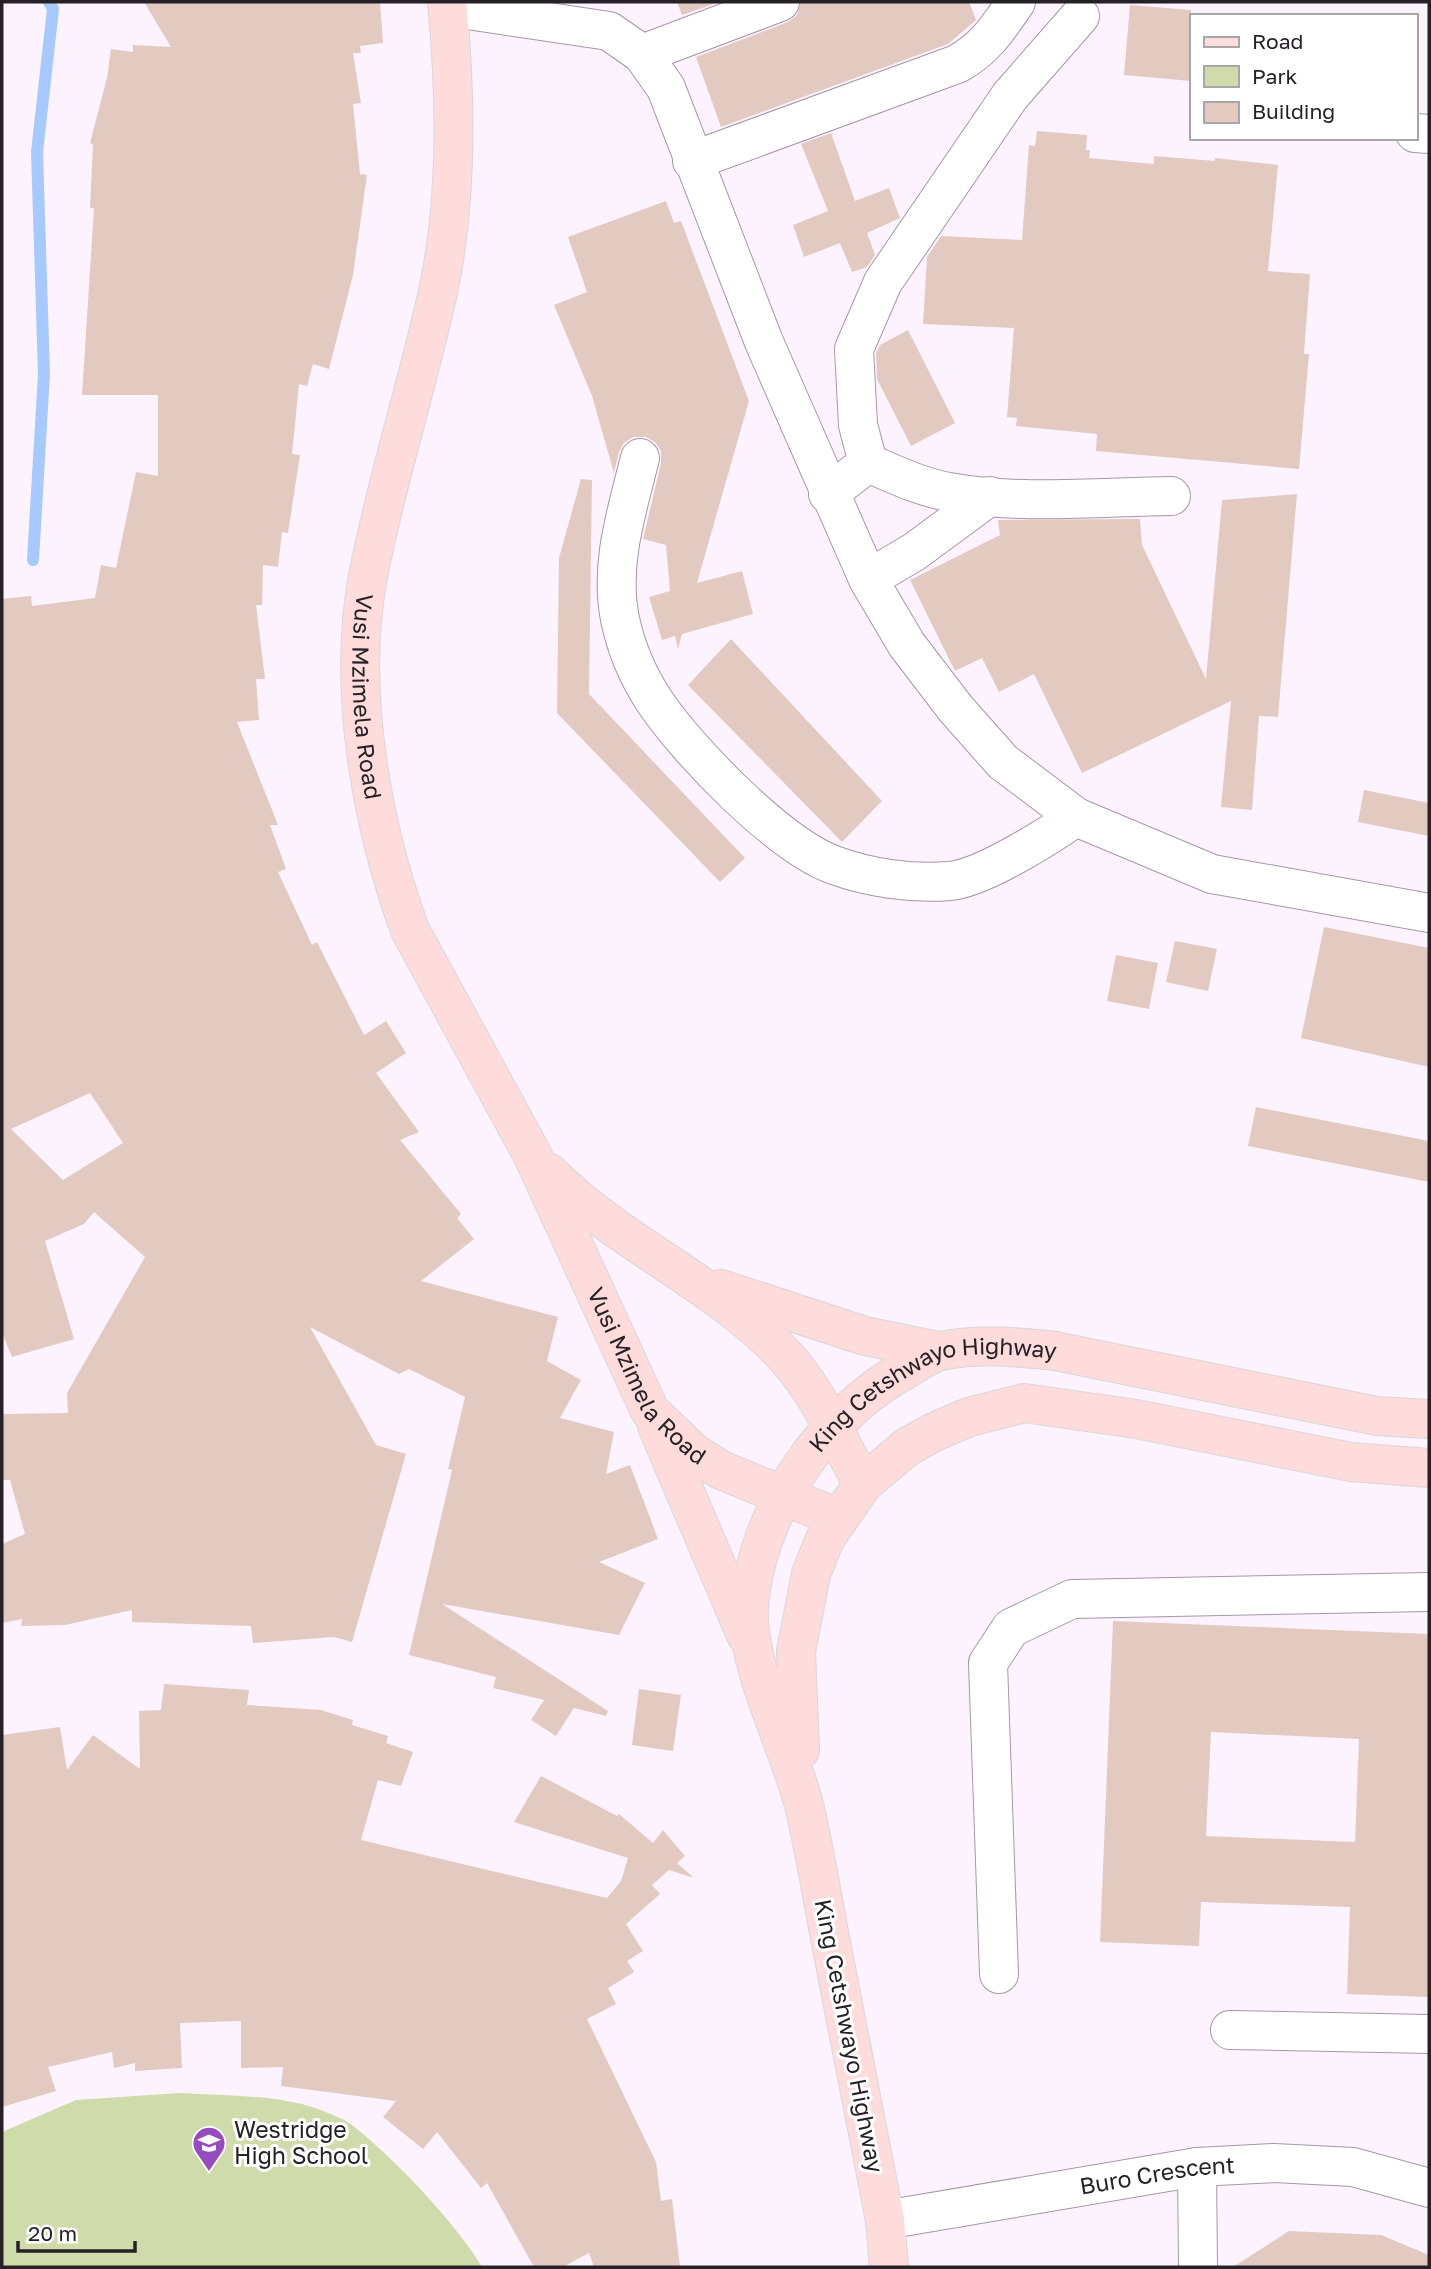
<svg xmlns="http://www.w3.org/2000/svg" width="1431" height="2269" font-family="'Golos Text',sans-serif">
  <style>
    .green { fill: #cfdbab }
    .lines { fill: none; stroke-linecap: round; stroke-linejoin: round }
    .stream { stroke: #a7cafe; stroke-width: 12 }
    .building { fill: #e3cac1; fill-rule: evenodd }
    .minor-casing { stroke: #a597a8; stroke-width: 40 }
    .major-casing { stroke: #d8d7d8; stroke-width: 40 }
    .minor { stroke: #fff; stroke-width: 38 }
    .major { stroke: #fddcdb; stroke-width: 38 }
    .labels { text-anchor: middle; stroke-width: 6; stroke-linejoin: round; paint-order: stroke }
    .street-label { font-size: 23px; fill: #262027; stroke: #fff }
    .poi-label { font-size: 23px; fill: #262027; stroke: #fff; text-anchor: start }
  </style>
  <rect width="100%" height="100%" fill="#fcf3ff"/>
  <path class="green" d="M179,2093C224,2096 275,2094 318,2109C328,2113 343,2118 352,2125C394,2158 455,2222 482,2267H2V2132L76,2100Z"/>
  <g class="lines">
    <path class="stream" d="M33,560L44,374L37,152L53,9L49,2"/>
  </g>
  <g class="building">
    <path d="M144,2H380L383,43L360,46L361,53H353L361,103L353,104L360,174L367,175L353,275L329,369L313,364L307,386L299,384L292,454L300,455L288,533L282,532L278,567L263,565L262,605H256L265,679H256L259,720L237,722L278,825H270L286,869L278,872L312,945L317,942L364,1035L386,1021L406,1053L376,1073L419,1132L400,1140L461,1214L457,1218L474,1239L421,1281L558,1317L547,1361L581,1380L560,1418L614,1432L606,1474L630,1465L658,1539L599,1562L645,1583L619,1635L442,1604L608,1711L606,1716L574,1708L556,1736L531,1720L544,1700L493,1688L496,1677L409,1655L452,1470L448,1469L465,1397L409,1369L399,1374L310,1327L376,1445L406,1454L352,1642L334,1637L253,1643L251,1626L132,1622V1610L65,1625L21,1626L22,1619L2,1623V1544L25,1534L10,1480H2V1414L68,1413L67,1393L145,1257L94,1212L84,1224L45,1241L74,1339L12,1357L2,1333V599L31,596L32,606L95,598L101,565L116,568L136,472L158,476V395H82L94,208H90L93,144L90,143L107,78L111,49L133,52V45L171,47ZM90,1093L123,1143L63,1180L11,1129Z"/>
    <path d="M677,2H719L682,15Z"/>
    <path d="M801,2H969L976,20L948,44L721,127L696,57L788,22L797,15Z"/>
    <path d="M1130,5L1191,10V81L1124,75Z"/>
    <path d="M1037,131L1087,135L1086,150H1090L1089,158L1154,164V156L1215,161V158L1278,165L1268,271L1310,274L1304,354H1309L1299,469L1096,451L1097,434L1016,426L1017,418L1007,417L1014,328L923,324L927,257L941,236L1022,240L1029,145L1035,146Z"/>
    <path d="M831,133L855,201L889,188L900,218L867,233L875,255L867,267L852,272L840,243L804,257L793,225L828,211L801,144Z"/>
    <path d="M666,201L674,223L681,221L749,401L697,583L742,571L753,614L682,634L678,649L675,636L662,640L649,597L670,591L666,545L643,539L661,463V451L655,442L646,437H633L624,443L619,452L614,473L592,396L554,305L587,292L568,237Z"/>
    <path d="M908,330L955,423L911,446L877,379L876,353L880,345Z"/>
    <path d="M581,479L592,480L589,694L745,858L720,882L557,713L559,558Z"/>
    <path d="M1297,494L1278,717L1259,716L1252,810L1221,807L1231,701L1082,773L1034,674L999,692L982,658L955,671L910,580L1000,535L998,520L1140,519L1142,545L1206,679L1222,500Z"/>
    <path d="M731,639L882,801L842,842L688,685Z"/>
    <path d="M1364,790L1429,803V836L1358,822Z"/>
    <path d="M1324,927L1429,948V1067L1301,1038Z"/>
    <path d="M1175,941L1217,949L1208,991L1166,982Z"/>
    <path d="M1116,955L1158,963L1149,1009L1107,1001Z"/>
    <path d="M1256,1107L1429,1141V1182L1248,1146Z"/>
    <path d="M1113,1621L1429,1634V1997L1347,1994L1350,1907L1201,1902L1199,1946L1100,1942ZM1211,1732L1359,1739L1355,1842L1206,1836Z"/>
    <path d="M164,1684L249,1690L247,1705L321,1710L353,1720L352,1725L388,1736L386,1743L413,1752L401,1786L378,1780L361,1840L607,1898L621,1881L628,1858L514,1822L541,1776L617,1816L619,1814L653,1843L663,1830L685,1856L677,1863L694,1878L669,1870L652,1885L660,1894L626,1924L643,1951L627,1961L634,1972L608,1988L616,2004L587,2019L656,2162L661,2201L672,2199L680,2267H594L589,2253L563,2267H534L487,2183L481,2188L437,2132L423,2149L383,2117L396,2101L281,2086L283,2067L241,2068V2021L180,2023L182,2068L135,2071V2063L114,2068L112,2052L48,2067L56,2091L2,2107V1735L60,1727L67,1770L93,1735L140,1769L139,1711L161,1710Z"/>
    <path d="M639,1689L681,1695L673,1751L632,1745Z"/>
    <path d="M1289,2231L1381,2235L1429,2255V2267H1233Z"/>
  </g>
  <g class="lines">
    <defs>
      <g id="minor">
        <path d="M448,7L609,31L642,54L666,88L764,342L868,579L907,645L956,709L1003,762L1076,817"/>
        <path d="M642,54L780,2"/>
        <path d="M1415,133L1429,134"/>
        <path d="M692,161L957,64C985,49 998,28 1016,2"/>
        <path d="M640,458C627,511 609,564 620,619C626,648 639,678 655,702C688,751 779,845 834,865C869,878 912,884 949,881C981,879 1049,836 1076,817L1212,874L1429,913"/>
        <path d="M868,463C894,474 920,487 949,492C1020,505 1099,497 1171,496"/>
        <path d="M828,494L868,463L858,425L854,349L883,282L1010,96L1080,16"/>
        <path d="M868,579L914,552L990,496"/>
        <path d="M999,1974L988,1663L1011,1628L1072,1599L1429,1592"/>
        <path d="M1230,2030L1429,2034"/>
        <path d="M1197,2167L1198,2267"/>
        <path id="s1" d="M885,2220L1197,2167L1274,2163L1353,2167L1429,2188"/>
      </g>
      <g id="major">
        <path id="s2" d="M447,2C456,95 458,195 439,287C418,384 387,479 368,576C347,689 371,823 410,930L533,1156L650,1411L694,1453L721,1470L838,1518"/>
        <path d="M549,1173C620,1244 717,1283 785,1356C818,1391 839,1442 863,1484"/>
        <path d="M721,1289L865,1336L939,1351"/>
        <path d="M657,1426L746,1635"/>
        <path d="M800,1750L796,1651L811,1574L825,1539L863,1484L907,1447L934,1432L969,1417L1024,1403L1136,1419L1351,1462L1429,1468"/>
        <path id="s3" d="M889,2267L885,2220C867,2127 849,2035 831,1943C822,1897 815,1850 804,1805C789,1747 745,1664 749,1607C757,1511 824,1413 908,1368C918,1362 930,1353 941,1351C978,1343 1018,1347 1055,1351L1377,1416L1429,1419"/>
      </g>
    </defs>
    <use href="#minor" class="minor-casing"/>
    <use href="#major" class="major-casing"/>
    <use href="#minor" class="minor"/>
    <use href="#major" class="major"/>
  </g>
  <defs>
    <symbol id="school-pin" viewBox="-11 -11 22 30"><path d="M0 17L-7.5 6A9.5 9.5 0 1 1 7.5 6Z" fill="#964cbe" stroke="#fff"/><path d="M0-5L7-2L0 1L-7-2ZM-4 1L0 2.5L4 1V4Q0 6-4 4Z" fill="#fff"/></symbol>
  </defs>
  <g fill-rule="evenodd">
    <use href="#school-pin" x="190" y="2124" width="38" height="52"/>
  </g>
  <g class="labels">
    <g class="street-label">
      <text dy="8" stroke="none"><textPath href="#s2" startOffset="705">Vusi Mzimela Road</textPath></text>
      <text dy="8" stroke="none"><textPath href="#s2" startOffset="1451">Vusi Mzimela Road</textPath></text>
      <text dy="8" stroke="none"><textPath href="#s3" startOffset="989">King Cetshwayo Highway</textPath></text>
      <text transform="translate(849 2036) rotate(79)" y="8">King Cetshwayo Highway</text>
      <text dy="8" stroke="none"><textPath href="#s1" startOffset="276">Buro Crescent</textPath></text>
    </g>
    <g class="poi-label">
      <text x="234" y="2138">Westridge<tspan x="234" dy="26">High School</tspan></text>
    </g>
  </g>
  <rect width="1431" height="2269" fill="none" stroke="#262027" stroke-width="7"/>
  <rect x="1190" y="14" width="228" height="126" fill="#ffffff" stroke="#a8a6a9" stroke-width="2"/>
  <rect x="1204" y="37" width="35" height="10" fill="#fddcdb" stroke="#a8a6a9" stroke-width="2"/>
  <text x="1252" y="49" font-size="21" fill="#262027">Road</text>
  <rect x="1204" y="66" width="35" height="21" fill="#cfdbab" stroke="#a8a6a9" stroke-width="2"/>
  <text x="1252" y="84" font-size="21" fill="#262027">Park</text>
  <rect x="1204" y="102" width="35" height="21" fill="#e3cac1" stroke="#a8a6a9" stroke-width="2"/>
  <text x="1252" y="119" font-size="21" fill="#262027">Building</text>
  <path d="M18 2241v10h117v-10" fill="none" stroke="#262027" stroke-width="3.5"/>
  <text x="28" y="2241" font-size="21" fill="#262027" stroke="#ffffff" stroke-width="5" paint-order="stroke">20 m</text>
</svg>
